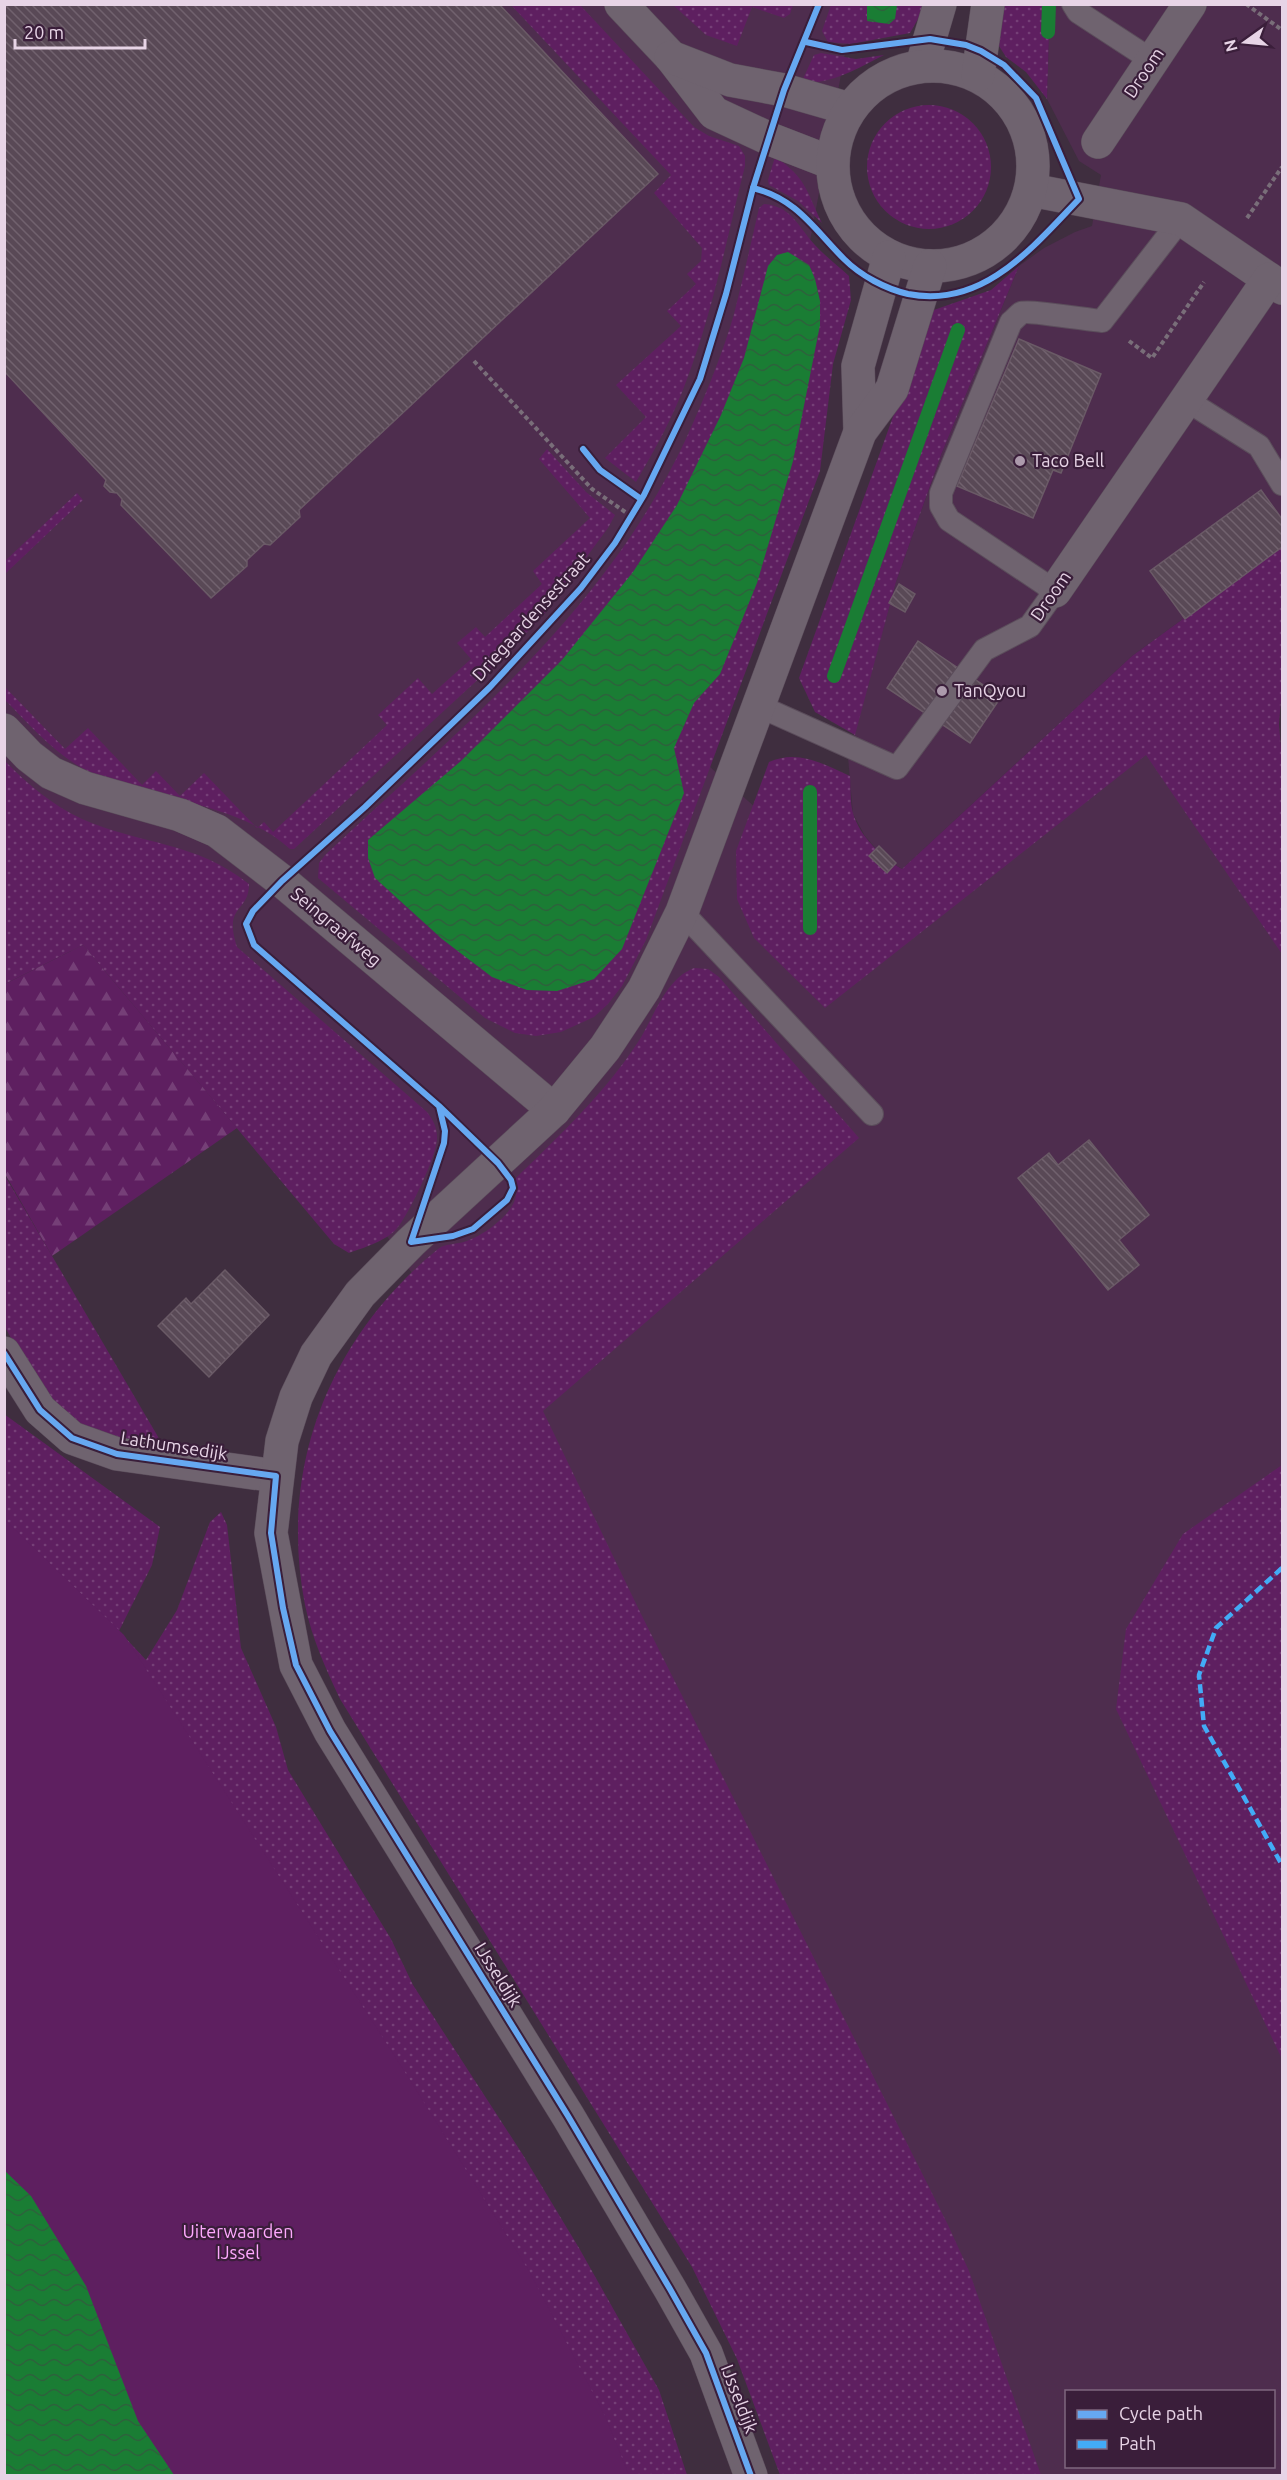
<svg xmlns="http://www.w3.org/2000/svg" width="1287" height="2480" font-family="Ubuntu,sans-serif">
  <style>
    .built { fill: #4e2d4e; fill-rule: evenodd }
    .grass { fill: url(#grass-dots) }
    .forest { fill: url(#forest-firs) }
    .green { fill: #5e1f60 }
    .water { fill: url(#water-waves) }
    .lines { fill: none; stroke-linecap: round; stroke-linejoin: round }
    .stream { stroke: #1a7d34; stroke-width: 14 }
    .building { fill: url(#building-back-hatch); stroke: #6a5a66; stroke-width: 1.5 }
    .service-casing { stroke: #5b4d5b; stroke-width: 24 }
    .minor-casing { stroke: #5b4d5b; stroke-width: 34 }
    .tertiary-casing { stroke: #5b4d5b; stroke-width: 34 }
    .path { stroke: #796e79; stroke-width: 4; stroke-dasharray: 4.5 3; stroke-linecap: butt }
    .service { stroke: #6f636f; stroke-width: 22 }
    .minor { stroke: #6f636f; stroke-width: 33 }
    .tertiary { stroke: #6f636f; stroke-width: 33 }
    .quiet { stroke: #42abf6; stroke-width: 4.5; stroke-dasharray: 9 4.5; stroke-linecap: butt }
    .cycleway-casing { stroke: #3a1e3a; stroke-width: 10 }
    .cycleway { stroke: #66a8f1; stroke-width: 6 }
    .poi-dot { fill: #ac9aac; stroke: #3a1e3a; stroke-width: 2 }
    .labels { text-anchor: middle; stroke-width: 4.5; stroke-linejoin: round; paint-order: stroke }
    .street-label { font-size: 18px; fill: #e7d4e6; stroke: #3a1e3a }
    .poi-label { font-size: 18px; fill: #e7d4e6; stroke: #3a1e3a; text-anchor: start }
    .park-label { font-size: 18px; fill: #fea9fe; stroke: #3a1e3a }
  </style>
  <defs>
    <pattern id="grass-dots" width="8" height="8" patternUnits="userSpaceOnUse" patternTransform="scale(1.5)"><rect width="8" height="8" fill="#5e1f60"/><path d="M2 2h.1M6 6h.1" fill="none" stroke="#753f77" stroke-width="1.8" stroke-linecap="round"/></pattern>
    <pattern id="forest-firs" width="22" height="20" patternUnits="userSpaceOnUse" patternTransform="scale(1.5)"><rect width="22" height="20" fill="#5e1f60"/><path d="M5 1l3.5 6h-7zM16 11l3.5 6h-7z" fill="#753f77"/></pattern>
    <pattern id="water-waves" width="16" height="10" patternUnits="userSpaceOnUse" patternTransform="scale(1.5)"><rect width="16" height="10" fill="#1a7d34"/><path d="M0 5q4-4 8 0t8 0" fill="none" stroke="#2d623c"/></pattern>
    <pattern id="building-back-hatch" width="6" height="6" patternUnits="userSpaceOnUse" patternTransform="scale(1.5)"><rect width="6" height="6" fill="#594956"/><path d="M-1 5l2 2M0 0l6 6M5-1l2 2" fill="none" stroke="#71626e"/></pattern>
  </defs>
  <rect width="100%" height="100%" fill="#3f2e3f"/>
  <g class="built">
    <path d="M4,5H854L791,343L645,709L886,924L1182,695L1282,859V2475H1000L495,1397L262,1050L5,917ZM1066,2392H1274V2466H1066Z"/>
    <path d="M1050,5H1282V547L1132,656L902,869L883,857L865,836L853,814L848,757L896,582L941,455L1019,266L1044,248L1075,232L1092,226L1101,175L1079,161L1047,99Z"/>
  </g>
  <g class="grass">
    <path d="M511,5H580L694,127L709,136L739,146L745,156V166C727,237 713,311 687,379C674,416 655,449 636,482L605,458L646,417L616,385L681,326L667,311L696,284L687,274L701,261L702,248L654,193L671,175Z"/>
    <path d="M673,5H793L790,14L784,18L752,7L737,46L706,35Z"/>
    <path d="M831,5H923L922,12L910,33L851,44L828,42L822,31Z"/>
    <path d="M1001,5H1050L1047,99L1026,72L1006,57L999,46Z"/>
    <path d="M821,53L856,59L884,55C857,69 832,84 801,83L814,55Z"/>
    <circle cx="929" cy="167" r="62"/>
    <path d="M775,157C807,178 806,191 822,223L798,201L769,185L768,180Z"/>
    <path d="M764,204C791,206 798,226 814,244C825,256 837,265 849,276L851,300L833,364L820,471L646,940L622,986L608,1004L594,1017L561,1032L536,1036L515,1033L485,1018L318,878L319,863L325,855C461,728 604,613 685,441C703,401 722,356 734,314C743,279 751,243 759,208Z"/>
    <path d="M1019,266L941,455L896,582L855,735L815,712L799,678L931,311L991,290Z"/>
    <path d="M547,449L586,492L615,515L608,528L545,613L511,649L294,849H290C243,805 158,800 99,776C60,761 34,729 5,700L4,686L65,749L88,728L142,785L156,771L180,796L204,773L257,828L264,822L273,832L387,725L378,715L418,678L432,694L471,659L457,643L476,627L485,637L542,584L533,571L590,518L539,459Z"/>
    <path d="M77,493L83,500L5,574V561Z"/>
    <path d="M1282,547V688L1279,724L1282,761V954L1146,755L825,1008L754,938L737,899L736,851L769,762C798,749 823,764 850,776C851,787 850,802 853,813C860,837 882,857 902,869L1132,656Z"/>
    <path d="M5,761C27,784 52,805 82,819C141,845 195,841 249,884C249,913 223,904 237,947L427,1112C433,1120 437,1127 437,1137C438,1154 409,1213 398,1227C387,1241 365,1247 349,1253L334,1244L83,945L5,984Z"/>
    <path d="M694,968L708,969L719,977L859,1138L543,1411L641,1614L948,2225L969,2271L1041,2475H780L737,2359L692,2267L340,1699C326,1669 312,1639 305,1605C278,1467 330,1337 438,1249C444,1244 456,1244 464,1242C473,1239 484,1233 492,1227C509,1213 521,1201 515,1179C561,1134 606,1092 640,1039C655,1014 666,979 694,968Z"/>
    <path d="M4,1174L164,1447L137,1449L79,1427L41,1393L5,1327Z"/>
    <path d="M4,1414L160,1527L152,1565L119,1631L146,1660L177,1610L210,1522L221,1512L227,1525L241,1648L276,1727L288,1770L391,1939L413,1985L523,2155L579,2248L659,2390L687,2475H174L5,2170Z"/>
    <path d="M1282,1465V2059L1116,1709L1126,1629L1183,1534Z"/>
  </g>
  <path class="forest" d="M83,945L237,1128L52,1256L5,1174V984Z"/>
  <path class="green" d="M4,1519L124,1635L410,2080L529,2271L605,2416L629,2475H5Z"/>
  <g class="water">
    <path d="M867,5H897L895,19L889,24L867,21Z"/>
    <path d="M788,252L809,265L815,279L820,301V325L793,461L757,583L720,674L694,703L674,748L684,793L622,949L594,979L557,991L527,990L492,977L442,939L375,878L368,858V840L461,761L562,660L633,572L677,505L721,415L744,358L768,266L777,255Z"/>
    <path d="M4,2170L31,2196L86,2286L138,2421L174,2475H5Z"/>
  </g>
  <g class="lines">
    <g class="stream">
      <path d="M1048,32L1049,4"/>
      <path d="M834,676L958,330"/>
      <path d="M810,928V792"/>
    </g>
  </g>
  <g class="building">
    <path d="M4,4H499L658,174L299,510L300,517L270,545L264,544L247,560V566L211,598L121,505L122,499L117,493L110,492L104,486L106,480L4,371Z"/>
    <path d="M1019,339L1101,374L1061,473L1053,470L1033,518L957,486Z"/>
    <path d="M1261,490L1282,519V547L1185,619L1150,571Z"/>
    <path d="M899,584L915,594L905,612L889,603Z"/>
    <path d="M918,641L1001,697L970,743L887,688Z"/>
    <path d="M879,846L896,863L887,873L869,856Z"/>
    <path d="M1089,1140L1149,1215L1119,1240L1139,1265L1108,1290L1018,1178L1049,1153L1058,1165Z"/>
    <path d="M225,1270L269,1315L209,1377L158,1326L186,1298L191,1304Z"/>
  </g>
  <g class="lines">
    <defs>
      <g id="service">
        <path d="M1073,4L1078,12L1153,61"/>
        <path d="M1186,400L1259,446L1282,484"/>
        <path d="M759,706L897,768L984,650L1030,626L1055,591L949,520L941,506V493L1011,322C1014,320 1018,315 1021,313C1028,310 1089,320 1102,321L1181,219"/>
        <path d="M682,912L872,1114"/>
      </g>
      <g id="minor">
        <path d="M621,4L671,57L714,113L770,139L832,163"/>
        <path d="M671,57L730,80L784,90L850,109"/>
        <path d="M1098,142L1190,4"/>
        <path d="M1031,190L1181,219L1282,288"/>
        <path d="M1055,591L1269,279"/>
        <path d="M4,730L29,756L51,773L85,788L180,815L217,831L282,881L554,1110"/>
        <path d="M4,1353L40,1410L72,1438L117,1454L276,1476"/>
      </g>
      <g id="tertiary">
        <path d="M922,65L940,4"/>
        <circle cx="933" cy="166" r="100"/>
        <path d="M978,75L988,4"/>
        <path d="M860,432L858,366L889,257"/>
        <path d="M751,2476L706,2353L670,2289L568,2116L330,1731L296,1665L271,1533L282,1441L296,1397L316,1355L360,1294L411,1242L554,1110L605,1048L644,989L682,912L860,432L892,389L930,266"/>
      </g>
    </defs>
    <use href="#service" class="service-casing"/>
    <use href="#minor" class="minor-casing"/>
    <use href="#tertiary" class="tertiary-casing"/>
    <g class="path">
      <path d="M1246,4L1282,30"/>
      <path d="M1247,218L1282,167"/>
      <path d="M1129,341L1152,358L1204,282"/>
      <path d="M474,361L592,489L631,516"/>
    </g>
    <use href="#service" class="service"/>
    <use href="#minor" class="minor"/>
    <use href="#tertiary" class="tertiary"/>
    <path class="quiet" d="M1282,1568L1216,1628L1199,1675L1204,1726L1282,1865"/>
    <defs>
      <g id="cycleway">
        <path d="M753,188C797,199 814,229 844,259C861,276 886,289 908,294C983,309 1033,247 1079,199L1036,98L1004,65L981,51L966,45L930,39L842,50L806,42"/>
        <path d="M583,449L600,470L641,499"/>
        <path d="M439,1106L445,1131L444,1143L411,1242L453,1236L473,1229L507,1200L513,1188L511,1180L498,1163L439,1106L254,945L246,924L253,911L282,881L365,807L490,687L581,588L615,543L644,495L700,379L726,294L753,188L784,90L819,4"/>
        <path d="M4,1353L40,1410L72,1438L117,1454L276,1476L271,1533L283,1608L296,1665L330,1731L568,2116L670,2289L706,2353L751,2476"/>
      </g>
    </defs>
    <use href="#cycleway" class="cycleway-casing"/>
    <use href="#cycleway" class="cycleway"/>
  </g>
  <g class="poi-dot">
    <circle cx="1020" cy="461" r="6"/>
    <circle cx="942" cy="691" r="6"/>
  </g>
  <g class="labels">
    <g class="street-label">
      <text transform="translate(1144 73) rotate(-56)" y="6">Droom</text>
      <text transform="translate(1051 596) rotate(-55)" y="6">Droom</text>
      <text transform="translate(531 617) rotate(-48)" y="6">Driegaardensestraat</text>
      <text transform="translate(336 927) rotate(40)" y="6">Seingraafweg</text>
      <text transform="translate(174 1446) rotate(9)" y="6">Lathumsedijk</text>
      <text transform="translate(498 1975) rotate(58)" y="6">IJsseldijk</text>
      <text transform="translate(739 2399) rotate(69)" y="6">IJsseldijk</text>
    </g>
    <g class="poi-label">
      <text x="1032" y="467">Taco Bell</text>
      <text x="954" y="697">TanQyou</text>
    </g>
    <g class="park-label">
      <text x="238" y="2238">Uiterwaarden<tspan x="238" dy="21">IJssel</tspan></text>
    </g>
  </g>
  <rect width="1287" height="2480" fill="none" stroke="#e7d4e6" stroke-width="12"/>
  <rect x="1065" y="2390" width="210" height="78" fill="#3a1e3a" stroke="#7f677f" stroke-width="1.5"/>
  <rect x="1077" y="2410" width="30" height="9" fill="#66a8f1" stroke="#7f677f" stroke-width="1.5"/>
  <text x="1119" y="2420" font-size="18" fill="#e7d4e6">Cycle path</text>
  <rect x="1077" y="2440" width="30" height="9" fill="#42abf6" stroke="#7f677f" stroke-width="1.5"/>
  <text x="1119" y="2450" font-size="18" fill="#e7d4e6">Path</text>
  <g transform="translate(1245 42) rotate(255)" stroke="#3a1e3a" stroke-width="4.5" paint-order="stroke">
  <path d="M0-4.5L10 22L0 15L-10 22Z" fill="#e7d4e6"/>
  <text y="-9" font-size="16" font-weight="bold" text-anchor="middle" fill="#e7d4e6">N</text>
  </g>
  <path d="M15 39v9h130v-9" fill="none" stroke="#e7d4e6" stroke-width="3"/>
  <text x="24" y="39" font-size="18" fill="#e7d4e6" stroke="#3a1e3a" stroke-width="4.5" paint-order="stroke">20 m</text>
</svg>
